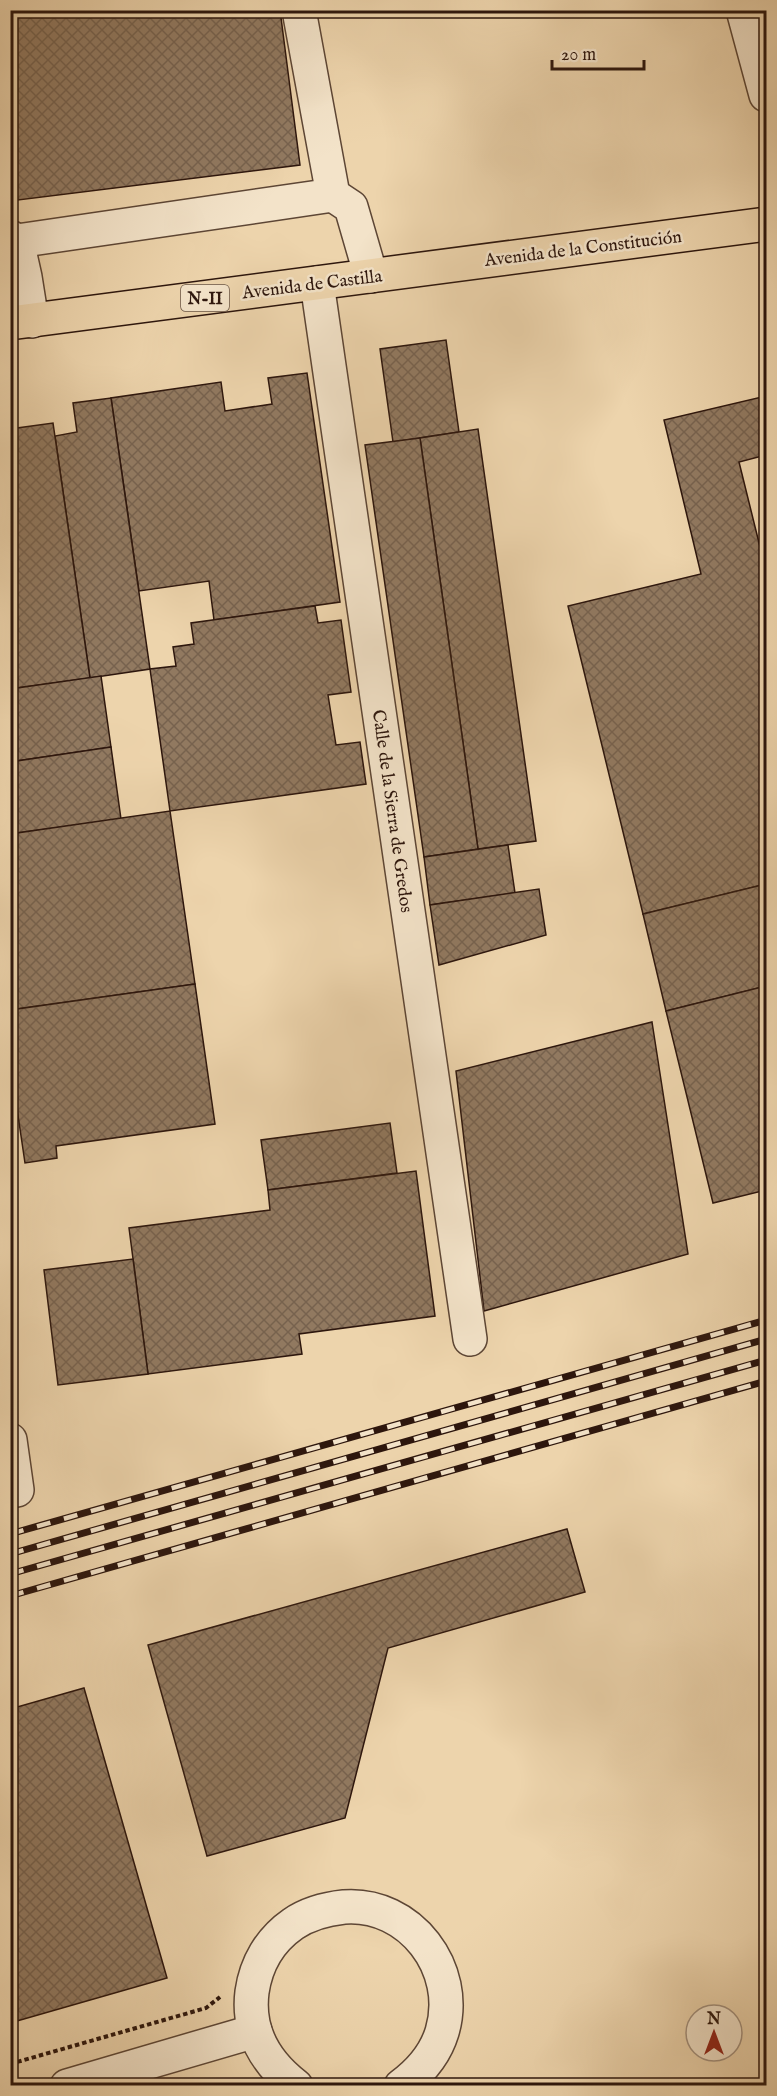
<svg xmlns="http://www.w3.org/2000/svg" width="777" height="2096" font-family="'IM FELL English',serif">
  <style>
    .building { fill: url(#building-cross-hatch); stroke: #2d160d; stroke-width: 1.5 }
    .lines { fill: none; stroke-linecap: round; stroke-linejoin: round }
    .minor-casing { stroke: #5d4635; stroke-width: 36 }
    .major-casing { stroke: #2d160d; stroke-width: 36 }
    .path { stroke: #2d160d; stroke-width: 4; stroke-dasharray: 4.5 3; stroke-linecap: butt }
    .minor { stroke: #f3e3c9; stroke-width: 33 }
    .major { stroke: #edd4ac; stroke-width: 33 }
    .rail-casing { stroke: #2d160d; stroke-width: 7 }
    .rail { stroke: #f3e3c9; stroke-width: 4.5; stroke-dasharray: 14; stroke-linecap: butt }
    .labels { text-anchor: middle; stroke-width: 5; stroke-linejoin: round; paint-order: stroke }
    .shield { fill: #f3e3c9; stroke: #685445; stroke-width: 1.5 }
    .shield-label { font-size: 16px; font-weight: bold; fill: #2d160d }
    .street-label { font-size: 18px; fill: #2d160d; stroke: #f3e3c9 }
  </style>
  <defs>
    <pattern id="building-cross-hatch" width="8" height="8" patternUnits="userSpaceOnUse" patternTransform="scale(1.5)"><rect width="8" height="8" fill="#917960"/><path d="M0 0l8 8M0 8l8-8" fill="none" stroke="#77624e"/></pattern>
  </defs>
  <rect width="100%" height="100%" fill="#edd4ac"/>
  <filter id="stains"><feTurbulence type="fractalNoise" baseFrequency=".00333" numOctaves="4"/><feColorMatrix values="0 0 0 0 .2 0 0 0 0 .09 0 0 0 0 .02 0 0 0 .5 -.17"/></filter>
  <radialGradient id="worn" r=".72"><stop offset=".6" stop-color="#630" stop-opacity="0"/><stop offset="1" stop-color="#630" stop-opacity=".3"/></radialGradient>
  <g class="building">
    <path d="M10,10H280L300,165L10,201Z"/>
    <path d="M446,340L459,432L393,442L380,349Z"/>
    <path d="M307,373L340,602L214,620L209,581L139,591L111,398L221,382L225,411L272,404L268,378Z"/>
    <path d="M766,396V455L739,462L763,559L766,558V884L643,914L568,606L701,574L664,420Z"/>
    <path d="M111,398L150,669L90,678L55,436L77,432L73,403Z"/>
    <path d="M53,423L90,678L10,689V429Z"/>
    <path d="M478,429L536,841L478,849L420,438Z"/>
    <path d="M420,438L478,849L424,857L365,445Z"/>
    <path d="M315,606L318,623L341,620L351,692L328,695L336,745L360,742L366,784L170,811L150,669L176,666L173,647L194,644L191,623Z"/>
    <path d="M101,676L111,747L10,762V689Z"/>
    <path d="M111,747L121,819L10,834V762Z"/>
    <path d="M170,811L195,984L10,1010V834Z"/>
    <path d="M508,845L515,893L430,905L424,857Z"/>
    <path d="M766,884V986L666,1011L643,914Z"/>
    <path d="M539,889L546,935L439,965L430,905Z"/>
    <path d="M195,984L215,1124L56,1146L57,1158L25,1163L10,1061V1010Z"/>
    <path d="M766,986V1190L713,1203L666,1011Z"/>
    <path d="M652,1022L688,1254L484,1311L456,1071Z"/>
    <path d="M390,1123L397,1173L268,1190L261,1140Z"/>
    <path d="M416,1171L435,1316L299,1334L302,1354L148,1374L129,1228L270,1210L268,1190Z"/>
    <path d="M133,1259L148,1374L58,1385L44,1270Z"/>
    <path d="M567,1529L585,1592L388,1648L345,1818L207,1856L148,1645Z"/>
    <path d="M84,1688L167,1978L10,2023V1709Z"/>
    <path d="M766,1893V1912L762,1894Z"/>
  </g>
  <g class="lines">
    <defs>
      <g id="minor">
        <path d="M299,10L333,195L351,207L371,276"/>
        <path d="M743,10L766,95"/>
        <path d="M10,237L17,241L25,277L32,321"/>
        <path d="M17,241L333,195"/>
        <path d="M317,283L470,1339"/>
        <path d="M10,1440L17,1490"/>
        <path d="M67,2086L255,2031"/>
        <path d="M296,2086C266,2063 247,2031 252,1992C256,1964 270,1940 293,1924C309,1913 325,1909 344,1907C410,1902 461,1969 442,2032C435,2055 420,2072 401,2086"/>
      </g>
      <path id="major" d="M10,323L766,224"/>
    </defs>
    <use href="#minor" class="minor-casing"/>
    <use href="#major" class="major-casing"/>
    <path class="path" d="M10,2064L206,2008L220,1997"/>
    <use href="#minor" class="minor"/>
    <use href="#major" class="major"/>
    <defs>
      <g id="rail">
        <path d="M10,1534L766,1320"/>
        <path d="M10,1554L766,1339"/>
        <path d="M10,1574L766,1360"/>
        <path d="M10,1596L766,1381"/>
      </g>
    </defs>
    <use href="#rail" class="rail-casing"/>
    <use href="#rail" class="rail"/>
  </g>
  <g class="labels">
    <rect class="shield" x="181" y="285" width="48" height="26" rx="4.5"/>
    <g class="shield-label">
      <text x="205" y="304">N-II</text>
    </g>
    <g class="street-label">
      <text transform="translate(583 248) rotate(-7)" y="6">Avenida de la Constitución</text>
      <text transform="translate(312 284) rotate(-7)" y="6">Avenida de Castilla</text>
      <text transform="translate(393 811) rotate(82)" y="6">Calle de la Sierra de Gredos</text>
    </g>
  </g>
  <rect width="777" height="2096" fill="none" stroke="#edd4ac" stroke-width="36"/>
  <rect x="12" y="12" width="753" height="2072" fill="none" stroke="#2d160d" stroke-width="3"/>
  <rect x="18" y="18" width="741" height="2060" fill="none" stroke="#2d160d" stroke-width="1.5"/>
  <g transform="translate(714 2033)"><circle r="28" fill="#f3e3c9" stroke="#a4917e" stroke-width="1.5"/>
  <path d="M0-4.5L10 22L0 15L-10 22Z" fill="#8f2418"/>
  <text y="-9" font-size="16" font-weight="bold" text-anchor="middle" fill="#2d160d">N</text>
  </g>
  <path d="M552 60v9h92v-9" fill="none" stroke="#2d160d" stroke-width="3"/>
  <text x="561" y="60" font-size="18" fill="#2d160d" stroke="#f3e3c9" stroke-width="4.5" paint-order="stroke">20 m</text>
  <rect width="100%" height="100%" filter="url(#stains)"/>
  <rect width="100%" height="100%" fill="url(#worn)"/>
</svg>
